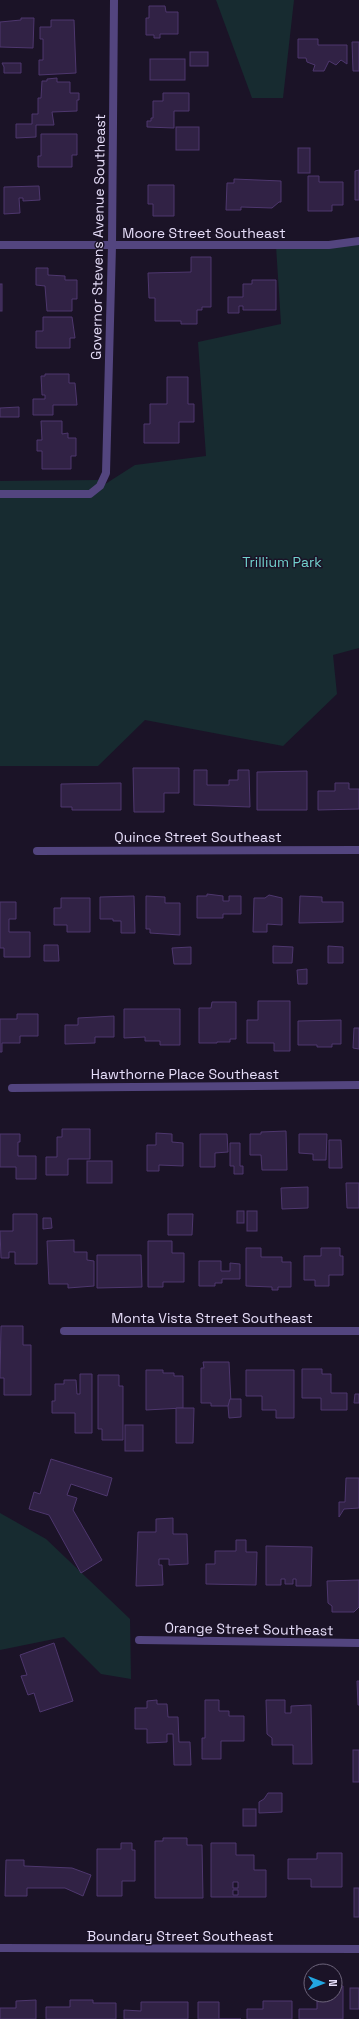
<svg xmlns="http://www.w3.org/2000/svg" width="359" height="2019" font-family="'Space Grotesk',sans-serif">
  <style>
    .green { fill: #172b30 }
    .building { fill: #312245; stroke: #4e376e; fill-rule: evenodd }
    .lines { fill: none; stroke-linecap: round; stroke-linejoin: round }
    .street { stroke: #53457f; stroke-width: 8 }
    .labels { text-anchor: middle; stroke-width: 3; stroke-linejoin: round; paint-order: stroke }
    .street-label { font-size: 14px; fill: #e7defa; stroke: #1b1327 }
    .park-label { font-size: 14px; fill: #72d2ce; stroke: #1b1327 }
  </style>
  <rect width="100%" height="100%" fill="#1b1327"/>
  <g class="green">
    <path d="M216,0H294L283,98H252Z"/>
    <path d="M359,241V648L333,655L337,694L283,746L145,720L98,766H0V481L98,480L99,488L135,465L206,456L198,342L281,324L276,246Z"/>
    <path d="M0,1513L46,1539L130,1619L131,1679L101,1674L64,1637L0,1650Z"/>
  </g>
  <g class="building">
    <path d="M149,6H165L166,12H178V34H160V38H154V35H146V18H149Z"/>
    <path d="M21,18H34L33,48L0,47V22L21,20Z"/>
    <path d="M51,20H74L76,73L39,75V60H43V39H40V27H51Z"/>
    <path d="M298,39H318V45H347V64L341,60L336,65L329,61L324,71H313L315,65L307,62L306,58H298Z"/>
    <path d="M352,42H359V71H353Z"/>
    <rect x="190" y="52" width="18" height="14"/>
    <rect x="150" y="59" width="35" height="21"/>
    <path d="M2,63H21V73H4V67Z"/>
    <path d="M57,78V82H70V93H79V100H77V111L52,112L54,125H36V137L16,138V124H32V114H38V98H41L42,81H47V79Z"/>
    <path d="M163,93H189V111H174V128L147,127V121H151V118H153V101H163Z"/>
    <rect x="176" y="127" width="23" height="23"/>
    <path d="M41,134H77V155H72V167H38V156H41Z"/>
    <rect x="298" y="148" width="12" height="25"/>
    <path d="M359,170V200H355V171Z"/>
    <path d="M308,176H319V182H343V205H332V211H308Z"/>
    <path d="M234,179L281,181V202H279L272,208L241,207V210H226L227,183H234Z"/>
    <path d="M148,185H174V216H153V204H148Z"/>
    <path d="M39,186L40,200L23,201V198H19L20,213L4,214V187Z"/>
    <path d="M191,257H211V307H202V310H197V324H181V321H155V298H149L148,273L191,272Z"/>
    <path d="M36,268H48V275L65,276V280H77V299H72V311H47L45,286L36,285Z"/>
    <path d="M252,280H276V310H243V306H239V313H228V297H243V284H252Z"/>
    <rect x="0" y="284" width="2" height="27"/>
    <path d="M43,317H72L75,338H70V348H36V331H43Z"/>
    <path d="M45,374H69V383H75L77,405H53V415H33V399H45V395H42L41,376H45Z"/>
    <path d="M167,377H188V404H194V422H179V443H144V424H150V404H167Z"/>
    <path d="M19,407V417H0V408Z"/>
    <path d="M41,421H62V434L68,433V438H76V456H71V469H42V451H37V440H42Z"/>
    <path d="M133,768H179V793H164V812H134Z"/>
    <path d="M194,770H207V785H229V780H238V770H249L250,807L194,805Z"/>
    <path d="M307,771V810H257V772Z"/>
    <path d="M121,783V810H72V807H61V784Z"/>
    <path d="M335,783H349V789H359V809L318,810V791H335Z"/>
    <path d="M207,894L223,896V901H229V896H241V914H223V918H197V896H207Z"/>
    <path d="M269,895L282,898V925L267,924V932H253L254,898H265Z"/>
    <path d="M134,896L135,933H121V921H113V919H100V897Z"/>
    <path d="M146,896L165,897V903H180V935L150,933V929H146Z"/>
    <path d="M300,896L322,897V902H343V922L299,923Z"/>
    <path d="M61,898H90V932H67V925H54V908H61Z"/>
    <path d="M0,902H16V919H9V932H30V957H4V948H0Z"/>
    <path d="M44,945H58L59,961H44Z"/>
    <path d="M273,946L293,947L292,963H273Z"/>
    <path d="M328,946L343,947V963H328Z"/>
    <path d="M191,947V964H174L172,948Z"/>
    <path d="M307,969V984H298L297,970Z"/>
    <path d="M258,1001H290V1051H274V1043H247V1020H258Z"/>
    <path d="M212,1002H236V1039H230V1042H217V1043H199V1008H211Z"/>
    <path d="M124,1009H180V1045H160V1041H145V1037L124,1038Z"/>
    <path d="M17,1014H38V1036H20V1043H2V1052H0V1019H17Z"/>
    <path d="M114,1016V1037H95V1043L65,1044V1025H78V1018Z"/>
    <path d="M341,1020V1044H332V1047H317V1045H298V1021Z"/>
    <path d="M354,1028H359V1049L353,1048Z"/>
    <path d="M62,1129H90V1159H68V1175H46V1157H57V1137H62Z"/>
    <path d="M286,1131L287,1170H262L261,1155H250V1134H261V1132Z"/>
    <path d="M156,1133L172,1134V1142L183,1143V1166L159,1165V1171H147V1145H156Z"/>
    <path d="M0,1134H20V1142H18V1156H36V1179H16V1167H0Z"/>
    <path d="M200,1134H227L228,1152L215,1153V1167H200Z"/>
    <path d="M299,1134H327L326,1160H313V1154L299,1153Z"/>
    <path d="M329,1140H341L342,1168H329Z"/>
    <path d="M230,1143H240V1166H243V1174H234V1166H230Z"/>
    <rect x="87" y="1161" width="25" height="22"/>
    <path d="M346,1183H359V1208H347Z"/>
    <path d="M308,1187V1208L282,1209L281,1188Z"/>
    <rect x="237" y="1211" width="7" height="12"/>
    <rect x="247" y="1211" width="10" height="20"/>
    <path d="M13,1214H37V1264H15V1252H9V1258H1L0,1231H13Z"/>
    <path d="M168,1214H193L192,1235H168Z"/>
    <path d="M43,1218H51L52,1228L43,1229Z"/>
    <path d="M74,1240V1252H87V1260L94,1261V1286L68,1288V1284H49L47,1241Z"/>
    <path d="M148,1241H172V1253H184V1282H163V1287H148Z"/>
    <path d="M246,1248H261V1257H282V1262H291V1287H278V1290H272V1287L246,1286Z"/>
    <path d="M321,1248H340V1256H343V1275H329V1286H315V1280H304V1256H321Z"/>
    <path d="M97,1255H141L142,1287L97,1288Z"/>
    <path d="M199,1261H221V1271H230V1263L240,1264V1279H222V1283H215V1286H199Z"/>
    <path d="M1,1326H23V1345H31V1395H4V1378H0Z"/>
    <path d="M203,1362H229L231,1403L228,1406H211V1403H201V1368H204Z"/>
    <path d="M302,1369H322V1374H331V1393H347V1410H321V1398H302Z"/>
    <path d="M146,1370H163V1373H174V1376H183V1408L146,1410Z"/>
    <path d="M246,1370H294V1418H276V1410H262V1396H246Z"/>
    <path d="M80,1374H92V1433H75V1413H52V1401H55V1384H64V1380H76L77,1394H80Z"/>
    <path d="M98,1375H119V1386H123V1440H102V1429H98Z"/>
    <path d="M355,1394H359V1403H354Z"/>
    <path d="M230,1399H241V1417L229,1418L228,1406Z"/>
    <path d="M176,1408H194L193,1443H176Z"/>
    <rect x="125" y="1425" width="18" height="26"/>
    <path d="M51,1459L112,1478L107,1496L71,1484L67,1495L77,1498L73,1510L102,1560L81,1573L49,1515L29,1509L34,1492L40,1494Z"/>
    <path d="M346,1478H359V1508L344,1509L339,1517V1502H345Z"/>
    <path d="M173,1518V1534H187L188,1564L169,1565V1559H159V1565H162L163,1585L136,1586L138,1532H156V1519Z"/>
    <path d="M236,1540H246V1552H257L256,1585L206,1584V1564H215V1551H236Z"/>
    <path d="M266,1546L312,1547L311,1586H296V1579H293V1584H285V1579H281V1585H266Z"/>
    <path d="M359,1580V1607L354,1612H332V1606L328,1603L327,1581Z"/>
    <path d="M54,1643L73,1701L40,1712L34,1693L28,1695L21,1676L27,1675L20,1655Z"/>
    <path d="M357,1681H359V1705H358Z"/>
    <path d="M157,1700V1704H167L168,1717H178L179,1742H190L191,1765H174L173,1734H167V1742L147,1743V1729H135V1708H147V1701Z"/>
    <path d="M205,1700H219V1711H229V1716H244V1741H221V1759H202V1738H205Z"/>
    <path d="M266,1700H285V1713H291V1706L311,1705L312,1764H293V1745H272V1738L267,1734Z"/>
    <rect x="353" y="1750" width="6" height="32"/>
    <path d="M268,1793H282V1812L259,1813V1802L264,1799Z"/>
    <rect x="243" y="1809" width="13" height="17"/>
    <path d="M163,1838H187V1845H202L203,1898H155V1841H163Z"/>
    <path d="M121,1843H132V1850H135V1881H122V1896H97V1849H121Z"/>
    <path d="M211,1843H236V1855H254V1870H266V1897H211ZM233,1882H238V1888H233ZM233,1890H238V1895H233Z"/>
    <path d="M317,1853H342V1887H311V1879H288V1859H317Z"/>
    <path d="M6,1860H24V1866L72,1868L91,1875L83,1896L65,1888H27V1896H5Z"/>
    <rect x="354" y="1888" width="5" height="29"/>
    <path d="M335,1986H343V2019H299V2009H317V1995H335Z"/>
    <rect x="350" y="1988" width="9" height="21"/>
    <path d="M36,2000V2019H0V2008H16V2001Z"/>
    <path d="M70,2000H93V2003H116V2019H46V2007H70Z"/>
    <path d="M263,2001H292V2019H247V2009H263Z"/>
    <path d="M141,2002H188V2019H124V2010L141,2011Z"/>
    <path d="M198,2002H219V2019H241H198Z"/>
  </g>
  <g class="lines">
    <g class="street">
      <path d="M0,245H329L359,241"/>
      <path d="M0,494H90L100,486L106,473L112,246L114,0"/>
      <path d="M37,851L359,850"/>
      <path d="M12,1088L359,1085"/>
      <path d="M64,1331H359"/>
      <path d="M139,1640L359,1643"/>
      <path d="M0,1948L359,1949"/>
    </g>
  </g>
  <g class="labels">
    <g class="street-label">
      <text x="204" y="238">Moore Street Southeast</text>
      <text transform="translate(98 237) rotate(-89)" y="5">Governor Stevens Avenue Southeast</text>
      <text x="198" y="842">Quince Street Southeast</text>
      <text x="185" y="1079">Hawthorne Place Southeast</text>
      <text x="212" y="1323">Monta Vista Street Southeast</text>
      <text transform="translate(249 1629) rotate(1)" y="5">Orange Street Southeast</text>
      <text x="180" y="1941">Boundary Street Southeast</text>
    </g>
    <g class="park-label">
      <text x="282" y="567">Trillium Park</text>
    </g>
  </g>
  <g transform="translate(323 1983) rotate(90)"><circle r="19" fill="#1b1327" stroke="#6d647b"/>
  <path d="M0-3L7 15L0 10L-7 15Z" fill="#23a6e1"/>
  <text y="-6" font-size="11" font-weight="bold" text-anchor="middle" fill="#e7defa">N</text>
  </g>
</svg>
